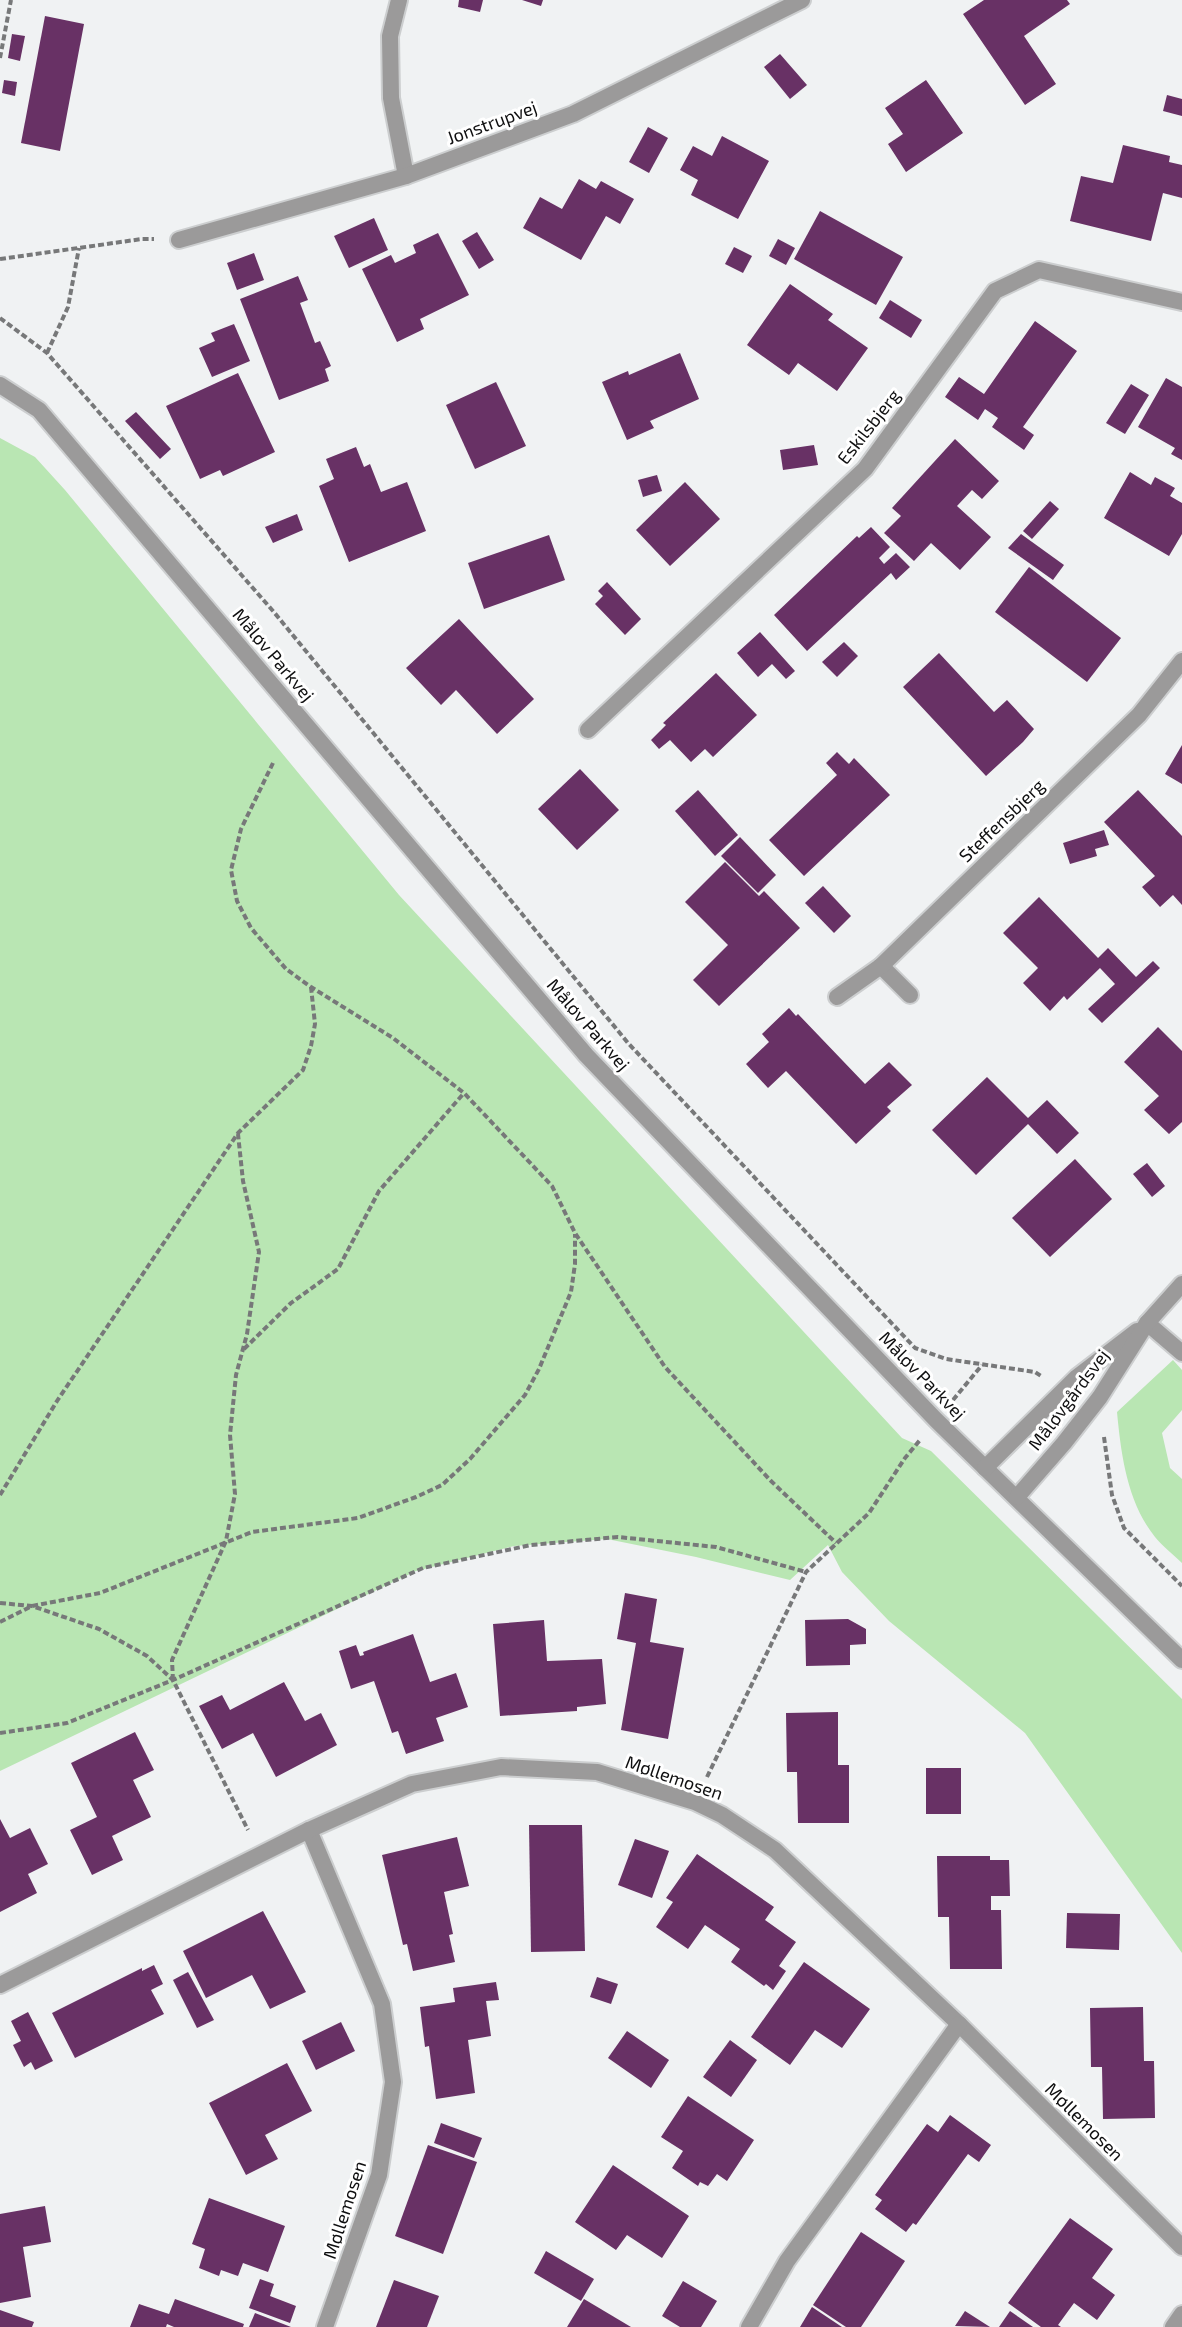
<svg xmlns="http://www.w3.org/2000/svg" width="1182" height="2327" font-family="'Exo 2',sans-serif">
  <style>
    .green { fill: #b9e6b3 }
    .building { fill: #683165 }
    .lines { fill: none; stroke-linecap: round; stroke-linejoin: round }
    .service-casing { stroke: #cccecf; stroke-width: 20 }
    .minor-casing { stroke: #cccecf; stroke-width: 20 }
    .tertiary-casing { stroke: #cccecf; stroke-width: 20 }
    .path { stroke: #777879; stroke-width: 4; stroke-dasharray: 6 3; stroke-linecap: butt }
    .service { stroke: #9b9a9a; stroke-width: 16 }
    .minor { stroke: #9b9a9a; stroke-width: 16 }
    .tertiary { stroke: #9b9a9a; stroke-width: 16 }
    .labels { text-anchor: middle; stroke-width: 6; stroke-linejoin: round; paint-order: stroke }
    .street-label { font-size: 18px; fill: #0f0f10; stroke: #fff }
  </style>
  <rect width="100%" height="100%" fill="#f0f2f3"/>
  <g class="green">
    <path d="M0,438L35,457L65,490L399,895L902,1438L931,1451L1182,1699V1953L1025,1733L889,1621L842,1572L828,1545L790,1580L696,1557L607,1539L514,1546L416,1571L0,1771Z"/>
    <path d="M1173,1360L1182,1370V1410L1162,1433L1170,1468L1182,1479V1563C1173,1554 1162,1546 1155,1537C1127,1502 1121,1454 1117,1412Z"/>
  </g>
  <g class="building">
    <path d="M459,0H483L480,12L458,7Z"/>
    <path d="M522,0H543L541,6Z"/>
    <path d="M984,0H1067L1070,4L1024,36L1056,84L1025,105L963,14Z"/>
    <path d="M45,16L84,24L60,151L21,143Z"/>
    <path d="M12,34L25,36L20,61L8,58Z"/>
    <path d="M780,54L807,85L790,99L764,67Z"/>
    <path d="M4,80L17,82L15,96L2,93Z"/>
    <path d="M926,80L963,133L906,172L888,144L903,134L885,108Z"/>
    <path d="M1167,95L1182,99V116L1163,111Z"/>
    <path d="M648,127L668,138L649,173L629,162Z"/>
    <path d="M722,136L769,161L738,219L691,195L698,180L680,170L693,146L712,156Z"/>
    <path d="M1123,145L1170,156L1169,162L1182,165V198L1163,193L1151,241L1070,221L1081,176L1113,183Z"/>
    <path d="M579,179L596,189L601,181L634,199L620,224L606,216L581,260L523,228L540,197L562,209Z"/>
    <path d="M820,211L903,257L876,305L794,259Z"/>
    <path d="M374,218L388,250L349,268L334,236Z"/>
    <path d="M477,232L494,260L479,269L462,241Z"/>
    <path d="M438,233L469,295L420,319L424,329L397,342L362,269L391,255L395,263L416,253L413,245Z"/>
    <path d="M778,239L795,248L786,265L769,256Z"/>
    <path d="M734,247L752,256L743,273L725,264Z"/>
    <path d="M254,253L264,280L237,290L227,263Z"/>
    <path d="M298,276L308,300L300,303L315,343L320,341L331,366L325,369L329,381L279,400L240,299Z"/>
    <path d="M790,284L833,314L828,320L868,348L837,391L798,363L789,375L747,345Z"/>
    <path d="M890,300L922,320L911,338L879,318Z"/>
    <path d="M1035,321L1077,351L1023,427L1034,435L1024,450L992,427L998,418L985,409L978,420L945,397L959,377L984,394Z"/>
    <path d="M234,324L250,361L212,377L199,348L215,341L211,333Z"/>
    <path d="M680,353L699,399L650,421L654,428L627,440L602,382L628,371L629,375Z"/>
    <path d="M238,373L275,452L223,476L220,470L200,479L166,406Z"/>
    <path d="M1166,378L1182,387V460L1171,454L1175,448L1138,427Z"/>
    <path d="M496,382L526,446L475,469L446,405Z"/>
    <path d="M1131,384L1149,395L1125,434L1106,423Z"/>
    <path d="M136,412L171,449L160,459L125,421Z"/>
    <path d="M955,439L999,481L982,499L972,490L957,506L991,537L960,570L931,543L914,561L884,533L901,516L892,508Z"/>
    <path d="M814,445L818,465L783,470L780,450Z"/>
    <path d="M356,447L364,467L370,464L381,492L407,482L426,531L349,562L319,486L334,479L326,459Z"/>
    <path d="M1130,472L1151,485L1155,477L1175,488L1170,496L1182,503V534L1169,556L1104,518Z"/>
    <path d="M657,475L662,491L643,497L638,480Z"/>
    <path d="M685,482L720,519L670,566L636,530Z"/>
    <path d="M1050,501L1059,509L1032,539L1023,531Z"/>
    <path d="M297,514L303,530L273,543L265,527Z"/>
    <path d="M871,527L890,547L879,558L884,564L896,553L910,567L896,580L891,573L807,651L774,615L857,536L859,538Z"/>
    <path d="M1021,534L1064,565L1053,580L1008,548Z"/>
    <path d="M549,535L565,580L484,609L468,563Z"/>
    <path d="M1029,567L1121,638L1087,682L995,612Z"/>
    <path d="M607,582L641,619L625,635L595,604L603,596L598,591Z"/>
    <path d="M459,619L534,699L497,734L456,690L441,705L406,668Z"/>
    <path d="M760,632L795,671L786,679L772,664L758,677L737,653Z"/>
    <path d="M844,642L858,656L837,677L822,662Z"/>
    <path d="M939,653L994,712L1007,700L1034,729L1023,742L986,776L903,687Z"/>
    <path d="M716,673L757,715L713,757L705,749L691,762L670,740L659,749L651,740L666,725L663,723Z"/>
    <path d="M1182,745V784L1165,774Z"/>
    <path d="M837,752L849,764L854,758L890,795L804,876L769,840L837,775L826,763Z"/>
    <path d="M580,769L619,810L577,850L538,809Z"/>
    <path d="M698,790L738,835L715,856L675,811Z"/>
    <path d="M1138,790L1182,836V905L1173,895L1160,907L1142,887L1155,876L1104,822Z"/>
    <path d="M1104,830L1109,845L1095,849L1097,856L1070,864L1063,843Z"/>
    <path d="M740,837L776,875L758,893L721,856Z"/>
    <path d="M725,862L759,896L764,891L800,928L719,1006L693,980L728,945L685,902Z"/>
    <path d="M823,886L851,916L834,933L805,903Z"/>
    <path d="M1039,897L1098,958L1108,948L1136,977L1153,961L1160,968L1102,1023L1088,1009L1115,984L1100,968L1067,1000L1064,996L1050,1011L1023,983L1038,968L1003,933Z"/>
    <path d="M789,1008L796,1016L798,1014L865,1084L889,1062L912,1085L887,1107L891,1111L856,1144L786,1071L768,1088L746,1064L769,1042L762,1034Z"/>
    <path d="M1158,1027L1182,1051V1122L1169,1134L1144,1110L1159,1096L1124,1062Z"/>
    <path d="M987,1077L1028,1118L1047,1100L1079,1133L1057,1154L1028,1124L976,1175L932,1130Z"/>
    <path d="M1075,1159L1112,1199L1050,1257L1012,1218Z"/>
    <path d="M1147,1163L1165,1186L1152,1197L1133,1174Z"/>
    <path d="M625,1593L657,1599L650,1642L684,1648L668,1739L621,1730L636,1643L617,1639Z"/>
    <path d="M848,1619L866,1629V1644L850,1645V1665L806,1666L805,1620Z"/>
    <path d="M544,1620L547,1661L602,1659L606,1704L577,1707V1711L500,1716L493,1624Z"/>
    <path d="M413,1634L430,1682L456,1673L468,1707L436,1718L444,1741L406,1754L398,1731L392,1733L374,1681L351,1689L339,1651L356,1645L360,1656L364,1655L363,1652Z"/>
    <path d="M284,1682L305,1721L321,1713L337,1745L276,1777L253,1733L222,1749L199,1706L222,1695L230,1710Z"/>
    <path d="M838,1712V1765H849V1823H798L797,1772H787L786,1713Z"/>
    <path d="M135,1732L154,1770L133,1780L151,1817L112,1836L123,1860L92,1875L70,1830L97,1817L71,1763Z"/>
    <rect x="926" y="1768" width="35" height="46"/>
    <path d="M0,1819L10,1838L30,1828L48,1864L28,1874L37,1893L0,1912Z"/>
    <path d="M529,1825H582L585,1951L531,1952Z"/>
    <path d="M457,1837L469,1886L444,1892L453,1934L449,1935L455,1962L413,1971L407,1944L403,1945L382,1855Z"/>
    <path d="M635,1839L669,1851L652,1898L618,1885Z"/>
    <path d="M697,1854L774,1907L765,1920L796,1942L779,1966L786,1971L773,1990L766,1984L764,1986L731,1962L740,1949L705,1925L688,1949L656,1927L673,1902L666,1898Z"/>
    <path d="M937,1856H990V1860H1009L1010,1896H991V1910H1001L1002,1969H950L949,1917H938Z"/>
    <path d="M263,1911L306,1992L270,2009L252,1975L206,1998L183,1951Z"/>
    <path d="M1067,1913L1120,1914L1119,1950L1066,1948Z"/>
    <path d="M804,1962L870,2009L842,2048L815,2030L790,2065L751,2037Z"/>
    <path d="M154,1965L163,1984L151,1990L164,2014L75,2058L52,2013L142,1968V1971Z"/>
    <path d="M188,1972L214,2020L197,2028L173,1980Z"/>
    <path d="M597,1977L618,1984L611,2004L590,1997Z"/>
    <path d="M496,1982L499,2000L486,2001L491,2036L468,2040L475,2093L436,2099L429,2046L425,2047L420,2007L455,2002L453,1988Z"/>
    <path d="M1143,2007L1144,2061H1154L1155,2118L1103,2119L1102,2067H1091L1090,2008Z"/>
    <path d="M28,2012L53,2061L35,2070L31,2062L24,2067L13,2045L21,2041L11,2021Z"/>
    <path d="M341,2022L355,2051L316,2070L302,2041Z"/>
    <path d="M627,2031L669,2060L651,2088L608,2058Z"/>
    <path d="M730,2040L757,2060L731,2097L703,2077Z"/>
    <path d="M287,2063L312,2111L265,2135L278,2159L246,2175L209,2103Z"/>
    <path d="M688,2096L754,2140L727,2181L717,2174L708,2186L700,2182L698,2186L672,2168L683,2151L661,2137Z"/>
    <path d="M950,2115L991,2145L979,2162L968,2154L916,2225L913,2223L906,2232L875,2209L882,2200L875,2195L927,2124L938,2132Z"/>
    <path d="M441,2123L482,2138L474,2158L434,2143Z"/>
    <path d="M428,2145L477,2162L443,2254L395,2236Z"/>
    <path d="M613,2165L689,2216L662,2258L627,2235L616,2250L575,2222Z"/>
    <path d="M209,2198L285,2226L268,2272L243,2263L238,2276L221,2270L219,2276L199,2268L205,2249L192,2244Z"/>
    <path d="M45,2206L51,2242L23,2247L31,2297L0,2303V2214Z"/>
    <path d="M1070,2218L1113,2249L1092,2278L1115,2295L1097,2320L1074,2303L1058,2325L1061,2327H1041L1008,2303Z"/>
    <path d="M861,2232L905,2261L861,2327H846L813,2305Z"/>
    <path d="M546,2251L594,2279L581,2301L534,2273Z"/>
    <path d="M260,2279L274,2284L270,2296L296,2306L290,2323L249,2308Z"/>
    <path d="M394,2280L439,2296L427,2327H376Z"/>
    <path d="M683,2281L717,2301L701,2327H680L662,2316Z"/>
    <path d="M175,2299L244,2324L243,2327H174L167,2324L166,2327H130L139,2304L169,2314Z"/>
    <path d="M584,2299L631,2327H567Z"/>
    <path d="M812,2307L842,2327H800Z"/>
    <path d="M0,2310L34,2322L32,2327H0Z"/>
    <path d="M965,2311L990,2327L955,2326Z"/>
    <path d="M1010,2311L1033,2327H999Z"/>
    <path d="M255,2313L291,2327H249Z"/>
  </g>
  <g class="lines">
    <defs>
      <g id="service">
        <path d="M881,966L910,995"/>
        <path d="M1147,1323L1182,1353"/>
      </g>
      <g id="minor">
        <path d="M399,0L390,36L391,98L406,176"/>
        <path d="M179,240L406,176L573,114L802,0"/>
        <path d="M588,730L865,469L995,291L1039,270L1182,302"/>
        <path d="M837,997L881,966L1139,715L1182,661"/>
        <path d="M309,1830L382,2004L393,2082L379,2175L325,2327"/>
        <path d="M0,1985L309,1830L412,1784L501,1767L597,1772L695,1802L722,1815L775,1850L959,2024L1182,2247"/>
        <path d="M749,2327L787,2261L959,2024"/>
        <path d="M1173,2327L1182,2314"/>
      </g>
      <g id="tertiary">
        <path d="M0,385L39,410L586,1055L936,1420L1182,1660"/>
        <path d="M985,1468L1077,1377L1137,1331"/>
        <path d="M1017,1497L1064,1443L1100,1397L1147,1323L1182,1284"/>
      </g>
    </defs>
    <use href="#service" class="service-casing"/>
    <use href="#minor" class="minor-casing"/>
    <use href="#tertiary" class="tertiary-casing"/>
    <g class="path">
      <path d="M0,58L11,0"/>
      <path d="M0,259L142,239H154"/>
      <path d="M0,318L47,353L273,611L628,1043L915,1348L946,1359L1035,1372L1041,1376"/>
      <path d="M47,353L68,307L79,248"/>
      <path d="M273,763L241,829L231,870L237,901L251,928L286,969L311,987L393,1038L464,1093L552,1186L575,1233L665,1367L771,1481L836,1543"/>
      <path d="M244,1349L291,1303L338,1269L379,1191L464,1093"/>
      <path d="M953,1400L982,1365"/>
      <path d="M1104,1437L1112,1495L1124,1528L1182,1586"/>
      <path d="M0,1495L57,1401L238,1133L303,1070L311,1046L315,1024L311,987"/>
      <path d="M0,1603L32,1606L99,1629L147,1656L173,1680L248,1830"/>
      <path d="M0,1622L32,1606L100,1593L252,1532L358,1518L416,1497L442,1485L470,1459L525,1395L539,1369L571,1292L575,1264V1234"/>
      <path d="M173,1680L172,1660L226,1541L235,1494L230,1435L236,1375L247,1334L259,1252L243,1181L238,1134"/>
      <path d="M0,1733L67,1723L173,1680L423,1568L531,1545L618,1537L716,1547L806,1572"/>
      <path d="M707,1777L806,1572L869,1513L905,1458L920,1440"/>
    </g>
    <use href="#service" class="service"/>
    <use href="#minor" class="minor"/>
    <use href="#tertiary" class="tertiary"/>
  </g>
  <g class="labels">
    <g class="street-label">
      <text transform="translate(492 123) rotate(-20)" y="6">Jonstrupvej</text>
      <text transform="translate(869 427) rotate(-52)" y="6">Eskilsbjerg</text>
      <text transform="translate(273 655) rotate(50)" y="6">Måløv Parkvej</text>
      <text transform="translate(1002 821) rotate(-44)" y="6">Steffensbjerg</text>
      <text transform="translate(588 1025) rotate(49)" y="6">Måløv Parkvej</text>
      <text transform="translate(922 1376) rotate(46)" y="6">Måløv Parkvej</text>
      <text transform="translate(1069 1400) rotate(-53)" y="6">Måløvgårdsvej</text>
      <text transform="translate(674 1778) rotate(19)" y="6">Møllemosen</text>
      <text transform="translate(1084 2122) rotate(45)" y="6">Møllemosen</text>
      <text transform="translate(345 2210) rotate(-72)" y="6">Møllemosen</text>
    </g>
  </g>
</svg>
